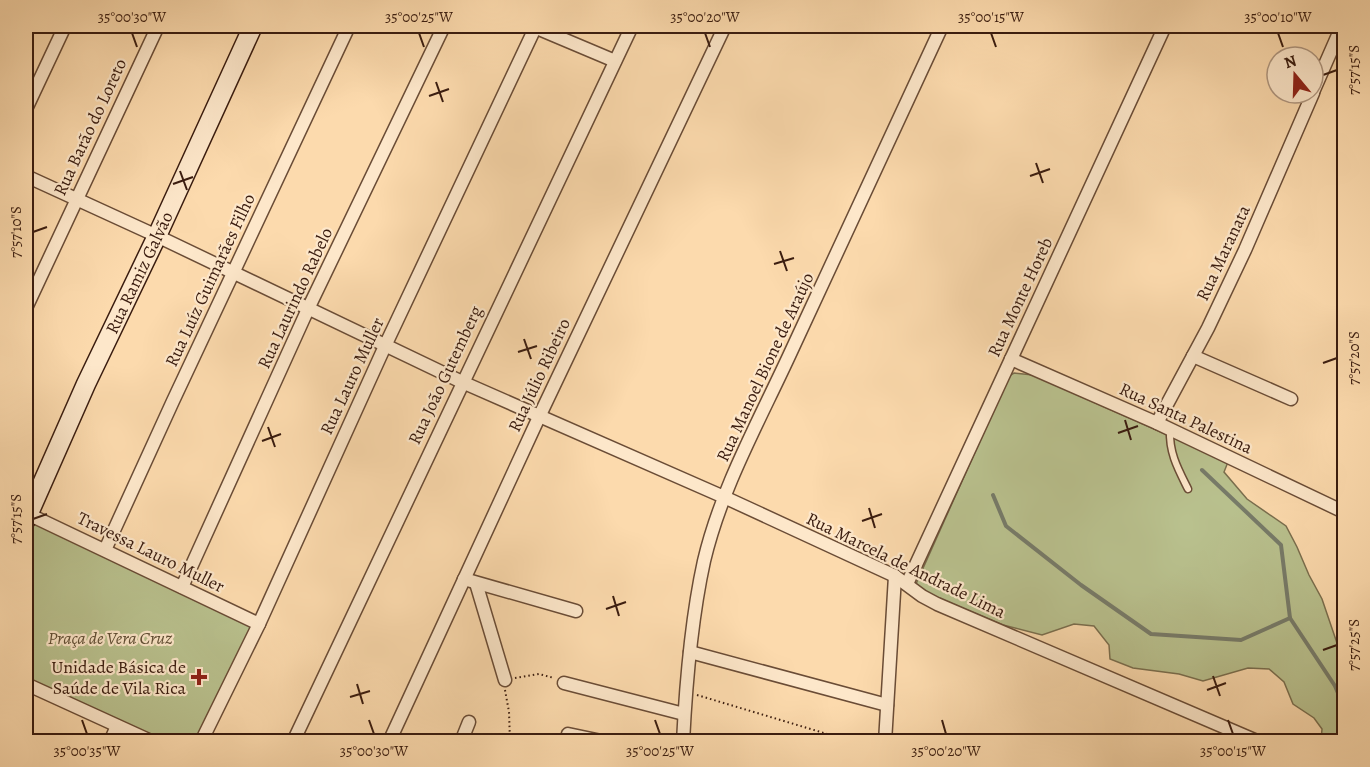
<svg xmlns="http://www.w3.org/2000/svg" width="1370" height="767" font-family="Alegreya,serif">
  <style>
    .green { fill: #b9c18e; stroke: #7a6e4e; stroke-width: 1.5 }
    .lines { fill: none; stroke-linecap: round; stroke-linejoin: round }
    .stream { stroke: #777b69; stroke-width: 4 }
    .lane-casing { stroke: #6a4c36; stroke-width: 9 }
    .street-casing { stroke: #6a4c36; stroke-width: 15 }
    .secondary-casing { stroke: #3a1c0f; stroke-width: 21 }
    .path { stroke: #3a1c0f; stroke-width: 2; stroke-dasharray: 1.5 3; stroke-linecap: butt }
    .lane { stroke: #fde7ca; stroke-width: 6 }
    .street { stroke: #fde7ca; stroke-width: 12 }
    .secondary { stroke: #fde7ca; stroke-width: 18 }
    .ticks { fill: none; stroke: #3a1c0f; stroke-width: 2 }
    .poi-dot { fill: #8f2418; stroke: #fde7ca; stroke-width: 2 }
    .labels { text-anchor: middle; stroke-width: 4.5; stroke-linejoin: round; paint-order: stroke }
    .street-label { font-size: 18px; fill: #3a1c0f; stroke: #fde7ca }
    .park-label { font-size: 18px; font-style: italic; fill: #604e35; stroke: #fde7ca }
    .poi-label { font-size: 18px; fill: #3a1c0f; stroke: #fde7ca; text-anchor: end }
    .neatline { fill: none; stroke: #3a1c0f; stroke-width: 2 }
    .ticks-label { font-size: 15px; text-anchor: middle; fill: #3a1c0f }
  </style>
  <rect width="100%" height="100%" fill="#fcdaad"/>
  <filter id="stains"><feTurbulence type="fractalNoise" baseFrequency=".00333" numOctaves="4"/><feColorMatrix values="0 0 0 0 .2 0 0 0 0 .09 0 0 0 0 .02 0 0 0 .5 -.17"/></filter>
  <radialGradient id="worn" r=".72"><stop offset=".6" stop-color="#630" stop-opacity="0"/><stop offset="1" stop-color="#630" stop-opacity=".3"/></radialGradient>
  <g class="green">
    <path d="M1014,373L1033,375L1228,462L1224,472L1247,499L1286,526L1297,547L1309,575L1322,599L1338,646L1344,656V741H1321L1322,729L1314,718L1293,704L1284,682L1269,669L1248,668L1203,681L1179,674L1133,668L1110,659L1109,645L1094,626L1074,624L1042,635L1003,625L931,595L916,584L1009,376Z"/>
    <path d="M26,520L259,624L201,741H154L26,683Z"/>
  </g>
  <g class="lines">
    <g class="stream">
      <path d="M1202,470L1281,545L1290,618L1335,686L1344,707"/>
      <path d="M993,495L1006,526L1081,585L1151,634L1241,640L1290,618"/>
    </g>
    <defs>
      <path id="lane" d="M1170,430C1169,453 1178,469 1188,489"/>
      <g id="street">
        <path d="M532,26L615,61"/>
        <path d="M1313,92L1342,26"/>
        <path d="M26,109L65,26"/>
        <path d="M26,176L157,236L462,382L724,497L895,576L922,596L937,604L1259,742"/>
        <path d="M26,308L158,26"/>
        <path d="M1193,356L1291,399"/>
        <path d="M1011,359L1157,423L1344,512"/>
        <path d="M1157,423L1208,328L1245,250L1313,93"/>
        <path d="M28,514L259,624"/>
        <path d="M105,550L173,401L349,26"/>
        <path d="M464,579L576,611"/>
        <path d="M476,583L505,680"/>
        <path d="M907,584L1165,26"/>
        <path d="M182,587L308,309L444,26"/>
        <path d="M690,652L887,705"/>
        <path d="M564,683L684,714"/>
        <path d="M26,684L153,742"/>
        <path d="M568,734L606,742"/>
        <path d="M110,742L117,726"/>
        <path d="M201,742L259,624L385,346L536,26"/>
        <path d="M293,742L632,26"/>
        <path d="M389,742L539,417L725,26"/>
        <path d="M461,742L469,722"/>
        <path d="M683,742C686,682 691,620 704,561C721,489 758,423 789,356C841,246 892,136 942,26"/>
        <path d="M885,742L895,576"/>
      </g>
      <g id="secondary">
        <path id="s1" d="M26,520L86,384L157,236L253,26"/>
      </g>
    </defs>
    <use href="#lane" class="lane-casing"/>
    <use href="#street" class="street-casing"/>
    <use href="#secondary" class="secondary-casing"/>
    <g class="path">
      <path d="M515,678L539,674L554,678"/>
      <path d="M505,690L509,712L510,742"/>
      <path d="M697,695L854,742"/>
    </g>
    <use href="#lane" class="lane"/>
    <use href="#street" class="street"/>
    <use href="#secondary" class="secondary"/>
  </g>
  <path class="ticks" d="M132,33L137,47M419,33L424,47M705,33L710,47M991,33L996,47M1278,33L1283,47M1323,75L1337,70M436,82L443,102M429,96L449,89M1036,163L1043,183M180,171L187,190M1030,176L1050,169M173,184L193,177M33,232L47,227M780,251L787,271M774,264L794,258M524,339L531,359M518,352L537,346M1323,363L1337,358M1125,420L1131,440M268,427L275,447M1118,433L1138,426M262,441L281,434M869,508L875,528M33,519L47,514M862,521L882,514M613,596L619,616M606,609L626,602M1323,650L1337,645M1213,676L1220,696M357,684L363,704M1207,690L1226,683M350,697L370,691M82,720L87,734M369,720L374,734M655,720L660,734M942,720L946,734M1228,720L1233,734"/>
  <path class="poi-dot" d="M196 668h6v6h6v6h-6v6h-6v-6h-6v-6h6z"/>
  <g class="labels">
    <g class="street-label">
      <text transform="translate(90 127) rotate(-65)" y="6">Rua Barão do Loreto</text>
      <text transform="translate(1223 253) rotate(-65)" y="6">Rua Maranata</text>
      <text dy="6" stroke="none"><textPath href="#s1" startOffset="272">Rua Ramiz Galvão</textPath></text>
      <text transform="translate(210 280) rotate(-65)" y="6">Rua Luíz Guimarães Filho</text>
      <text transform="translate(1020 297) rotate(-65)" y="6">Rua Monte Horeb</text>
      <text transform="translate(295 298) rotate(-65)" y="6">Rua Laurindo Rabelo</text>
      <text transform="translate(765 367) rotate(-65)" y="6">Rua Manoel Bione de Araújo</text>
      <text transform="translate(445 375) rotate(-65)" y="6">Rua João Gutemberg</text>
      <text transform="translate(539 375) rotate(-65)" y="6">Rua Júlio Ribeiro</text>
      <text transform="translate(352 376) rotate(-65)" y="6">Rua Lauro Muller</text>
      <text transform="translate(1186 418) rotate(25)" y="6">Rua Santa Palestina</text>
      <text transform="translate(151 552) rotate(26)" y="6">Travessa Lauro Muller</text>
      <text transform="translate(906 565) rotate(26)" y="6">Rua Marcela de Andrade Lima</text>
    </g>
    <g class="park-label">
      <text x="110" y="644">Praça de Vera Cruz</text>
    </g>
    <g class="poi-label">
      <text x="186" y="673">Unidade Básica de<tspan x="186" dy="21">Saúde de Vila Rica</tspan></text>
    </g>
  </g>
  <rect width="1370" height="767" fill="none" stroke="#fcdaad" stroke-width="66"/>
  <g transform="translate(1295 75) rotate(341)"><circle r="28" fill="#fde7ca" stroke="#af967f" stroke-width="1.5"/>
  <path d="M0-4.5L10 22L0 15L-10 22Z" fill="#8f2418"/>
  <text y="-9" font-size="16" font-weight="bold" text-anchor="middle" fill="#3a1c0f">N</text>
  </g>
  <rect x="33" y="33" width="1304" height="701" class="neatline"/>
  <g class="ticks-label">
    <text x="132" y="22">35°00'30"W</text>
    <text x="419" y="22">35°00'25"W</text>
    <text x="705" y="22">35°00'20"W</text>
    <text x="991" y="22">35°00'15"W</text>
    <text x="1278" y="22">35°00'10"W</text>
    <text transform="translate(1354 70) rotate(-90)" y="5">7°57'15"S</text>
    <text transform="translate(16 232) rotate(-90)" y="5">7°57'10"S</text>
    <text transform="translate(1354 358) rotate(-90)" y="5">7°57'20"S</text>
    <text transform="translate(16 519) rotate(-90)" y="5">7°57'15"S</text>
    <text transform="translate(1354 645) rotate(-90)" y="5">7°57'25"S</text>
    <text x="87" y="756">35°00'35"W</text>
    <text x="374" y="756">35°00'30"W</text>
    <text x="660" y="756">35°00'25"W</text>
    <text x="946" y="756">35°00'20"W</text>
    <text x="1233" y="756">35°00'15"W</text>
  </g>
  <rect width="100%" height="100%" filter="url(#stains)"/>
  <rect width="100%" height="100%" fill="url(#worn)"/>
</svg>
